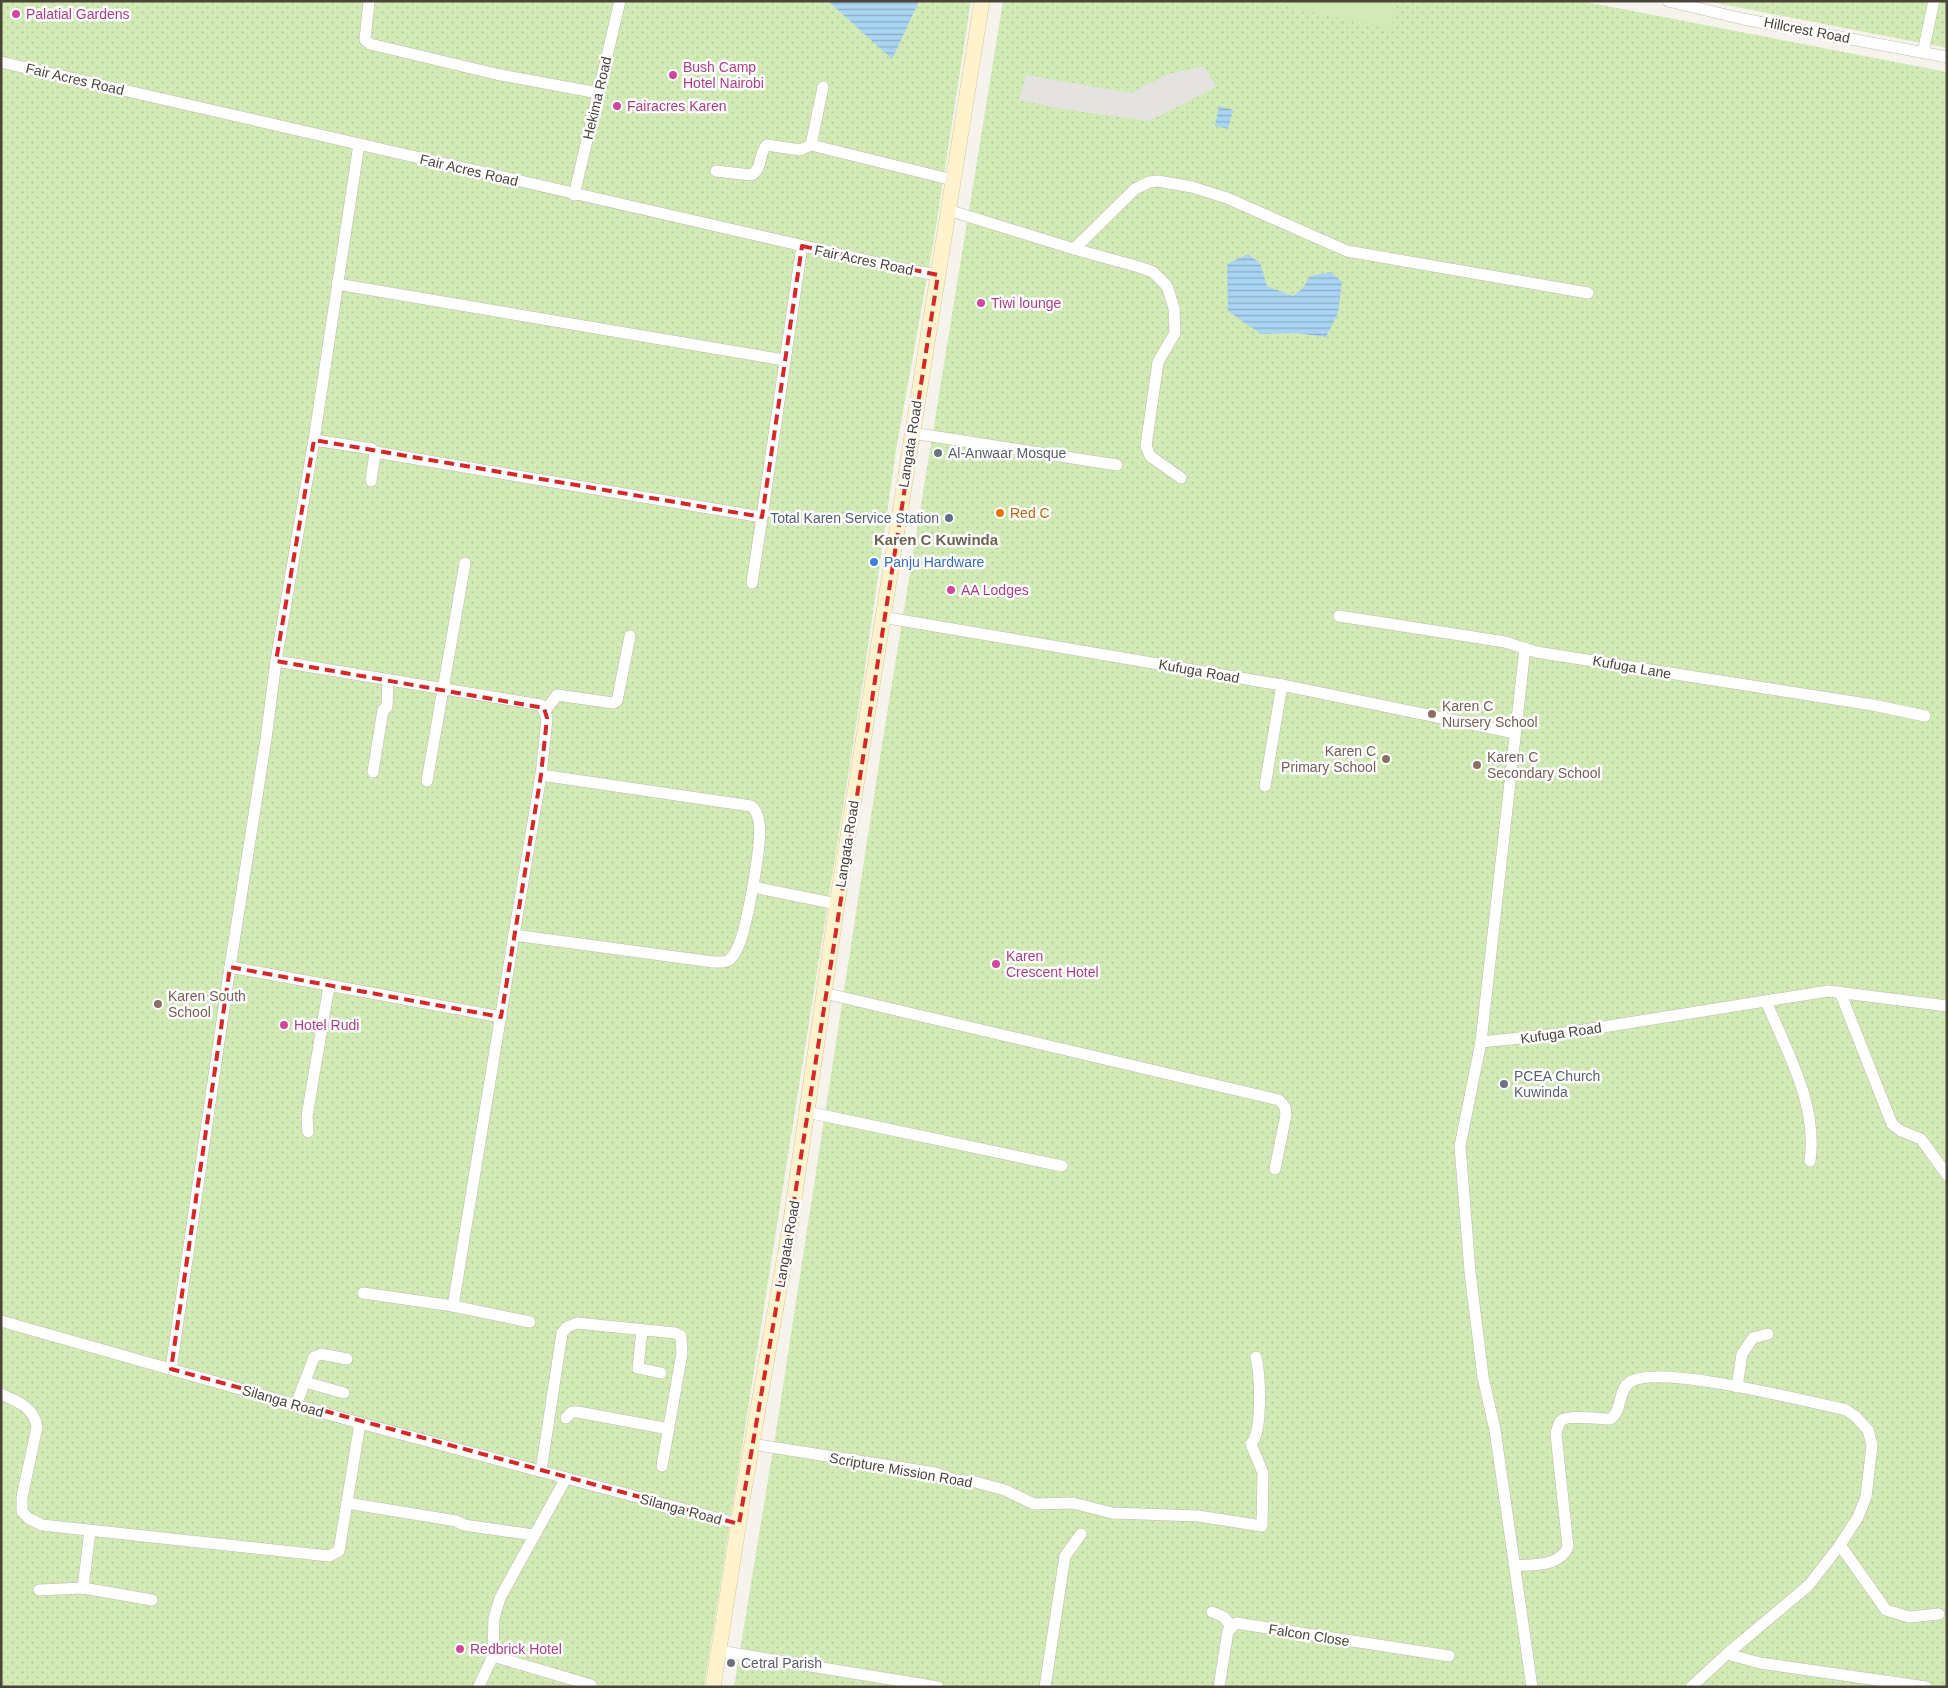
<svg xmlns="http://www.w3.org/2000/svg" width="1948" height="1688" font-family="Helvetica,sans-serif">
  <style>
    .garden { fill: url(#garden-dots) }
    .pitch { fill: #d2eab5 }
    .parking { fill: #e5e3e0 }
    .water { fill: url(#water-rules) }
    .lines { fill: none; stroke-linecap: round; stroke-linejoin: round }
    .street-casing { stroke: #c2bbae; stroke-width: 12 }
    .secondary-casing { stroke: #d6c79b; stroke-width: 16 }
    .street { stroke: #fff; stroke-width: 11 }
    .secondary { stroke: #fff3cd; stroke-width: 15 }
    .marked { fill: none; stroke: #d62828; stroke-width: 4; stroke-dasharray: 10 6; stroke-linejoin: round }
    .hotel-dot { fill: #d1479c; stroke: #fff; stroke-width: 2 }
    .worship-dot { fill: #6b7280; stroke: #fff; stroke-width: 2 }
    .food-dot { fill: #e8710a; stroke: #fff; stroke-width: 2 }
    .service-dot { fill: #5c6f8a; stroke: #fff; stroke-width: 2 }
    .shop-dot { fill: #3f7fe0; stroke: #fff; stroke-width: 2 }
    .education-dot { fill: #8d6e63; stroke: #fff; stroke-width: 2 }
    .labels { text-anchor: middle; stroke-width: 5; stroke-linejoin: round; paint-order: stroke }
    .hotel-label { font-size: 14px; fill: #b23c85; stroke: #fff; text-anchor: start }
    .street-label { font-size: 14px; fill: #4b4439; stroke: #fff }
    .worship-label { font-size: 14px; fill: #5b616d; stroke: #fff; text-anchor: start }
    .food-label { font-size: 14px; fill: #c56008; stroke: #fff; text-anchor: start }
    .service-label { font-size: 14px; fill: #4e5e75; stroke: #fff; text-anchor: end }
    .shop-label { font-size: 14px; fill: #366cbe; stroke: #fff; text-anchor: start }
    .education-label { font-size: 14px; fill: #785e54; stroke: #fff; text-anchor: start }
    .neighbourhood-label { font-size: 15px; font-weight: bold; fill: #6e6250; stroke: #fff }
  </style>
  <defs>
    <pattern id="garden-dots" width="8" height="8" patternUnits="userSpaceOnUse" patternTransform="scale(1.25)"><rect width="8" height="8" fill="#d2eab5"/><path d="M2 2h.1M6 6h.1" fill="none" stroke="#b6ca9c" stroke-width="1.8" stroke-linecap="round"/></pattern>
    <pattern id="water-rules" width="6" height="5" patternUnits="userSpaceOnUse" patternTransform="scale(1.25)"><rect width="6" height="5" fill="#a9d4f2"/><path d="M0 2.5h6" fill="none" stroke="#8caec5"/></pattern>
  </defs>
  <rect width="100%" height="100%" fill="#f6f3ec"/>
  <g class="garden">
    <path d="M1,1H971L934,239L896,450L864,675L704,1687H1Z"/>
    <path d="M1003,1H1581L1947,72V1687H734L777,1425L880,757Z"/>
    <path d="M1706,1H1947V48Z"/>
  </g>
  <path class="pitch" d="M1279,1H1397L1391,29L1278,5Z"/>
  <path class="parking" d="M1204,66L1216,87L1149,121L1056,108L1019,100L1026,75L1131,93L1166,75Z"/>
  <g class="water">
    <path d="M828,1H919L892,59Z"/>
    <path d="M1219,106L1233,110L1228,129L1215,126Z"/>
    <path d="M1248,254L1260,263L1267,286L1293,296L1303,288L1310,276L1331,272L1342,282L1338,313L1326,337L1296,333L1261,334L1228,311L1227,264Z"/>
  </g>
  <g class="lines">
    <defs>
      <g id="street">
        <path d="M369,1L365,40L370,44L496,74L598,93"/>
        <path d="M1668,1L1743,19L1947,57"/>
        <path d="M1923,52L1934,1"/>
        <path d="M1,62L904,269L938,275"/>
        <path d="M823,87L811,145L953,180"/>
        <path d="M716,171L751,175C763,170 758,153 767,145L800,150L811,145"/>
        <path d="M574,195L620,1"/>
        <path d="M948,210L1074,249L1139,267L1153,272L1167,286L1174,308L1175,333L1158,362L1146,446L1150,456L1181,478"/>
        <path d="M1074,249L1135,189L1149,182L1158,181L1192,187L1227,198L1347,251L1588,293"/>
        <path d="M337,284L784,360"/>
        <path d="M912,433L1117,465"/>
        <path d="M314,440L372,449L375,453L371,481"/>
        <path d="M375,452L762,517L802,246"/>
        <path d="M752,583L762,517"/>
        <path d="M1339,616L1505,642L1536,652L1873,705L1925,716"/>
        <path d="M882,617L1282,685L1515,733"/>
        <path d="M1525,648L1481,1042L1460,1146L1470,1272L1483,1377L1495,1430L1532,1687"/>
        <path d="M276,661L541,705L547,718L541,775L751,806C768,818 755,868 753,887L837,904"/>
        <path d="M545,711L557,695L613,703L617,701L630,636"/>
        <path d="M373,772L383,710L387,707L388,680"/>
        <path d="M427,781L465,563"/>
        <path d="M1265,786L1282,685"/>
        <path d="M514,935L541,775"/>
        <path d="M230,967L501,1017"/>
        <path d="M1840,992L1892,1124L1901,1131L1921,1139L1947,1175"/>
        <path d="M824,993L1279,1100L1285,1107L1286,1115L1275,1169"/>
        <path d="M1766,1001C1787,1052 1818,1105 1810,1161"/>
        <path d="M1481,1042L1559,1034L1828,991L1947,1006"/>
        <path d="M807,1112L1062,1166"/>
        <path d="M308,1132L307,1116L329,986"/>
        <path d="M363,1293L453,1306L530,1322"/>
        <path d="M453,1306L514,935L713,962C718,962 724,963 729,960C743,950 749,904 753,887"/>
        <path d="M1,1321L360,1423L739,1524"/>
        <path d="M642,1330L638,1368L661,1373"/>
        <path d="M171,1369L230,967L266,739L276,661L314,440L359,144"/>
        <path d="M305,1382L344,1393"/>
        <path d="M1737,1387L1742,1354L1753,1338L1768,1334"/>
        <path d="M1,1394C18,1402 34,1407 37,1427L22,1497V1511L28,1518L42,1525L329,1556L339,1551L360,1423"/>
        <path d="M296,1405L314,1357L321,1354L347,1359"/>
        <path d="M566,1418L572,1412H578L669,1429"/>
        <path d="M752,1444L935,1473L955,1480L975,1482L1005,1490L1034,1504L1073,1503L1112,1513L1198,1516L1262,1526L1263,1473L1251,1444C1263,1432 1260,1374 1256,1357"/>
        <path d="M541,1471L562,1333L567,1327L577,1323L675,1333L681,1336L682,1353L662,1466"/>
        <path d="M347,1503L456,1521L464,1525L534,1535"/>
        <path d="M1840,1545L1886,1610L1909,1617L1939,1614"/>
        <path d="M1515,1566C1535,1564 1559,1567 1568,1547L1556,1434C1557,1430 1558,1423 1562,1420C1569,1415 1601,1419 1610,1419C1623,1411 1617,1392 1629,1383C1654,1362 1809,1402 1846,1410L1855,1416L1868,1430L1872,1445L1866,1497L1858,1517L1840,1545L1809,1585L1727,1654L1691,1687"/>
        <path d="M83,1588L90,1531"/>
        <path d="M39,1590L83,1588L152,1600"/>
        <path d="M1212,1612L1224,1617L1231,1626"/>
        <path d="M719,1651L938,1687"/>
        <path d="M1727,1654L1760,1663L1926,1687"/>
        <path d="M493,1656L591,1685"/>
        <path d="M479,1686L493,1656L494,1618L500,1598L566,1478"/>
        <path d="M1045,1687L1065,1556L1081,1534"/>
        <path d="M1219,1687L1228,1631L1236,1623L1449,1656"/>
      </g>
      <path id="secondary" d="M713,1687L744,1489L790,1227L837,904L982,1"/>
    </defs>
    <use href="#street" class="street-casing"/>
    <use href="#secondary" class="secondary-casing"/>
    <use href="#street" class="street"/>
    <use href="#secondary" class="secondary"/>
  </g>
  <path class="marked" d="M802,246L938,275L790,1227L739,1524L171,1369L230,967L501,1017L541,775L547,718L544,708L276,661L314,440L762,517Z"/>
  <g class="hotel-dot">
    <circle cx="16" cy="14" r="5"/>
    <circle cx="673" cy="75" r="5"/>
    <circle cx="617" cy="106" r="5"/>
    <circle cx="981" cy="303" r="5"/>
    <circle cx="951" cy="590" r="5"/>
    <circle cx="996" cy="964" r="5"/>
    <circle cx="284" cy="1025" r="5"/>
    <circle cx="460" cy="1649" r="5"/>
  </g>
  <g class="worship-dot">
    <circle cx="938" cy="453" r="5"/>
    <circle cx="1504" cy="1084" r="5"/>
    <circle cx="731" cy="1663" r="5"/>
  </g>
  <circle class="food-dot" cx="1000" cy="513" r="5"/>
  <circle class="service-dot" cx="949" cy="518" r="5"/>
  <circle class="shop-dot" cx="874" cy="562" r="5"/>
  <g class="education-dot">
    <circle cx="1432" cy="714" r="5"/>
    <circle cx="1386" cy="759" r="5"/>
    <circle cx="1477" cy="765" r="5"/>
    <circle cx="158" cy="1004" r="5"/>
  </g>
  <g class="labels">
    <g class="hotel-label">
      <text x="26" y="19">Palatial Gardens</text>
      <text x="683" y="72">Bush Camp<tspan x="683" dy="16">Hotel Nairobi</tspan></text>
      <text x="627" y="111">Fairacres Karen</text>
      <text x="991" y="308">Tiwi lounge</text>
      <text x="961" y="595">AA Lodges</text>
      <text x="1006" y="961">Karen<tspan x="1006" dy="16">Crescent Hotel</tspan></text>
      <text x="294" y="1030">Hotel Rudi</text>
      <text x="470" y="1654">Redbrick Hotel</text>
    </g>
    <g class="street-label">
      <text transform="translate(1807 30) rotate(11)" y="5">Hillcrest Road</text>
      <text transform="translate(75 79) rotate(13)" y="5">Fair Acres Road</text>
      <text transform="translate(597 98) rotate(-77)" y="5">Hekima Road</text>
      <text transform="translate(469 170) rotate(13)" y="5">Fair Acres Road</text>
      <text transform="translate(864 260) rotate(12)" y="5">Fair Acres Road</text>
      <text transform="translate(910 444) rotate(-81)" y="5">Langata Road</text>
      <text transform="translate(1632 667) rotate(10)" y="5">Kufuga Lane</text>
      <text transform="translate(1199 671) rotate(10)" y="5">Kufuga Road</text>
      <text transform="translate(847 844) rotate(-81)" y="5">Langata Road</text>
      <text transform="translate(1561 1033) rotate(-8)" y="5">Kufuga Road</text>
      <text transform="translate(787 1244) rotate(-80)" y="5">Langata Road</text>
      <text transform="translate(283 1401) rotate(16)" y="5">Silanga Road</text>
      <text transform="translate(901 1470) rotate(10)" y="5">Scripture Mission Road</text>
      <text transform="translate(681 1509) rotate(15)" y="5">Silanga Road</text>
      <text transform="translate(1309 1635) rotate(9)" y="5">Falcon Close</text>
    </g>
    <g class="worship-label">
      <text x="948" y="458">Al-Anwaar Mosque</text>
      <text x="1514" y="1081">PCEA Church<tspan x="1514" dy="16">Kuwinda</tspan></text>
      <text x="741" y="1668">Cetral Parish</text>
    </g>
    <g class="food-label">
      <text x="1010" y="518">Red C</text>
    </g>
    <g class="service-label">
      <text x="939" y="523">Total Karen Service Station</text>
    </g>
    <g class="shop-label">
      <text x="884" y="567">Panju Hardware</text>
    </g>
    <g class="education-label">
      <text x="1442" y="711">Karen C<tspan x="1442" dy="16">Nursery School</tspan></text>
      <text x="1376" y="756" text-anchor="end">Karen C<tspan x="1376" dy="16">Primary School</tspan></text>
      <text x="1487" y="762">Karen C<tspan x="1487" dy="16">Secondary School</tspan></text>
      <text x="168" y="1001">Karen South<tspan x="168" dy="16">School</tspan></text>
    </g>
    <g class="neighbourhood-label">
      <text x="936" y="545">Karen C Kuwinda</text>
    </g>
  </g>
  <rect width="1948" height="1688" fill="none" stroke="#4b4439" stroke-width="5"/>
</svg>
